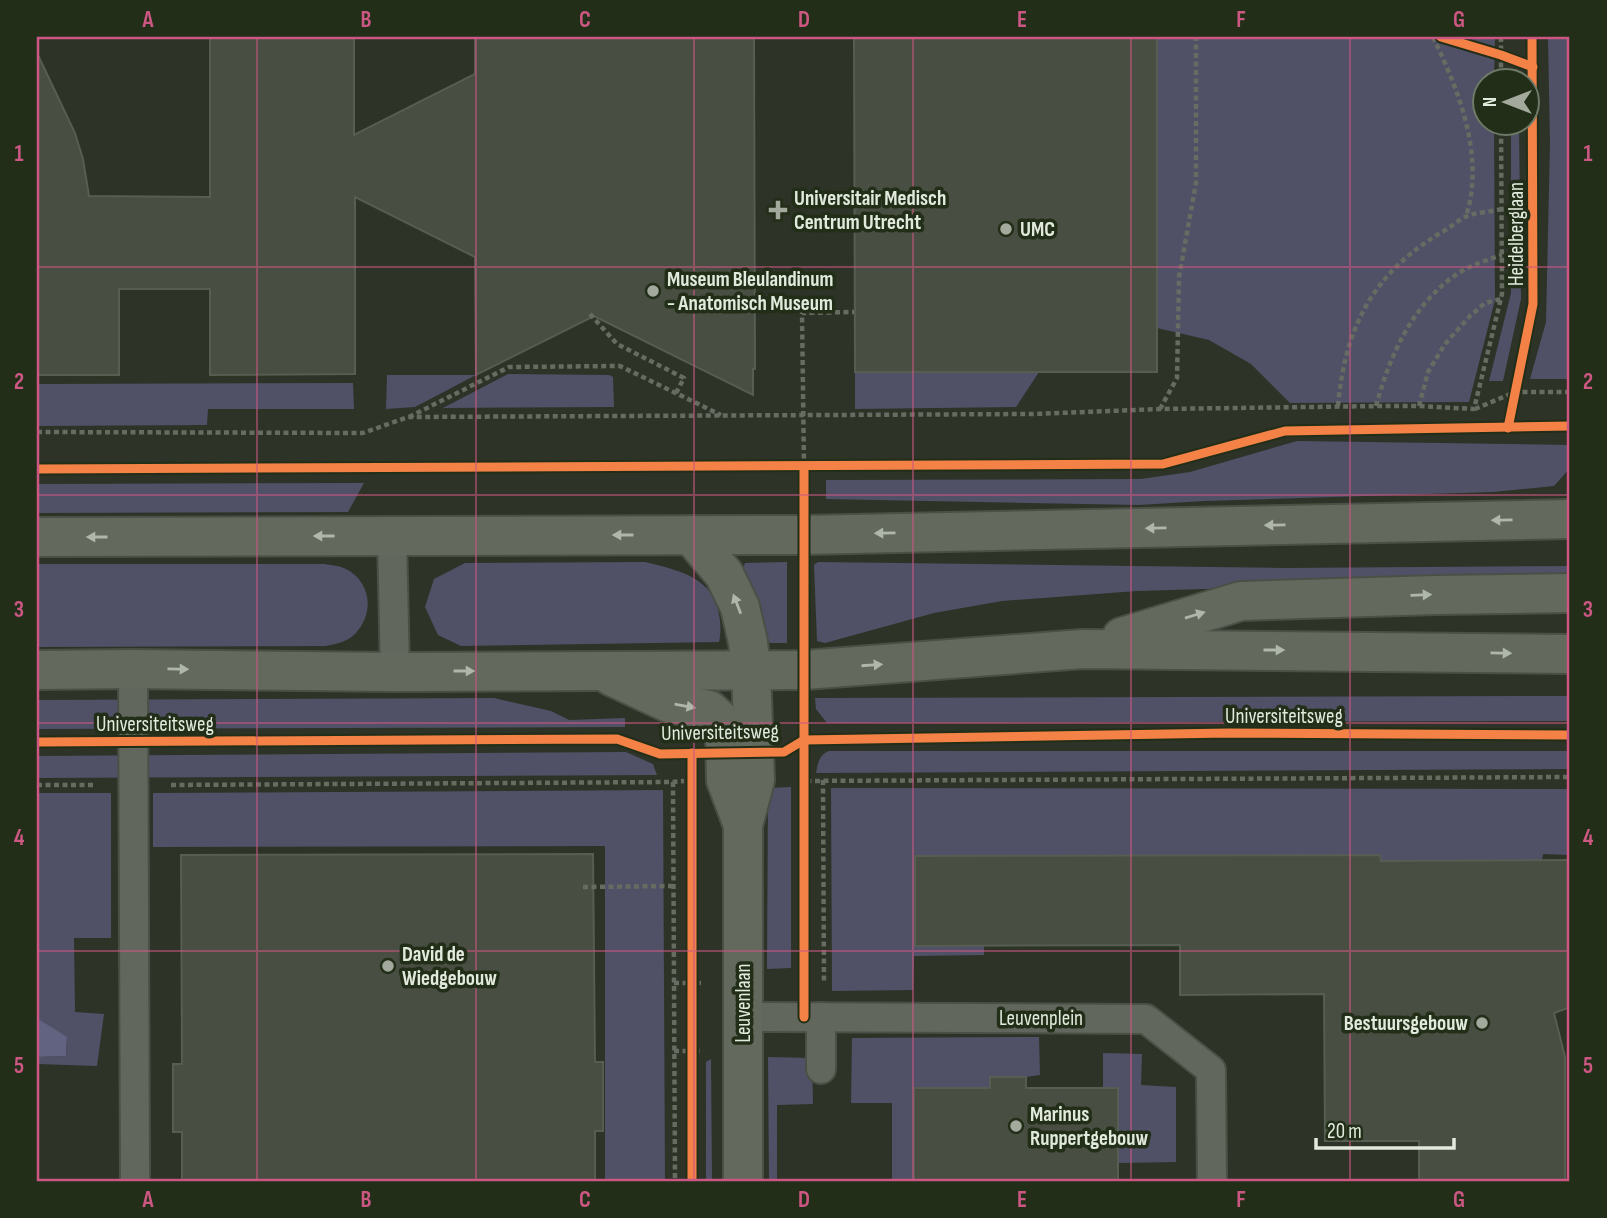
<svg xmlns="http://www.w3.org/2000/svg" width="1607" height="1218" font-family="'Sofia Sans Condensed',sans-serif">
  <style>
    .green { fill: #505167 }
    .forest { fill: #616381 }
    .building { fill: #484e42; stroke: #565d52; stroke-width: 2 }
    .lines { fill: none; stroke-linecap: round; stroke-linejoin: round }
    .lane-casing { stroke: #4a5046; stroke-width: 32 }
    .secondary-casing { stroke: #4a5046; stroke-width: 42 }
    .path { stroke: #676b62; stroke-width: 4.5; stroke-dasharray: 5 3.5; stroke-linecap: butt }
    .lane { stroke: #62675e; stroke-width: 28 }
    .secondary { stroke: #63695d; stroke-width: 38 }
    .cycleway-casing { stroke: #222e18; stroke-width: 13 }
    .cycleway { stroke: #f48246; stroke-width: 9 }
    .oneway { fill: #afb6aa }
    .grid { fill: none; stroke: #cc5782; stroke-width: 2; stroke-opacity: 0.55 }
    .poi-dot { fill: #a3aa9d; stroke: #222e18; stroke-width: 2.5 }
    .labels { text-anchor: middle; stroke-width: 7; stroke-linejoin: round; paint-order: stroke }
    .poi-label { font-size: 21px; font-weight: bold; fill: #e2eadd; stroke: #222e18; text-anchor: start }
    .street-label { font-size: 21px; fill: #e2eadd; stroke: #222e18 }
    .neatline { fill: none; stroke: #cc5782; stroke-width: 2.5 }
    .grid-label { font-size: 23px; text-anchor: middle; font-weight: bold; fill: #cc5782 }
  </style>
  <rect width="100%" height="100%" fill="#2d3327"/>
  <g class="green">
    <path d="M1157,37H1495L1494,80H1484V122L1494,123L1495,300L1469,402L1290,403L1251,364L1209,340L1157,328Z"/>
    <path d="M1548,37H1570V379H1530L1546,322L1550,143Z"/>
    <path d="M1511,123H1519L1521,299L1503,381H1489L1511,293Z"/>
    <path d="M855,372H1039L1016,407L855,409Z"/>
    <path d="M508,374L609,375L613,377L614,407L443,408Z"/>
    <path d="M387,375H476L415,407L386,409Z"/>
    <path d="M353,383L354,409H208L207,425L37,426V384Z"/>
    <path d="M1297,441L1570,445V468L1554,486L1493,492L1204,501L1139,505L826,499V480L1141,479L1190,472Z"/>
    <path d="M364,483L348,512L37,513V484Z"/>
    <path d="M645,562C677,570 714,577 719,615C721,625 721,632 719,642L461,646L438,635L425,607L434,579L465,563Z"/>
    <path d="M787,562V643H770C763,634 765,618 761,606C757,594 748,582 742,571L745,563Z"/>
    <path d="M818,562L1282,568L1570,566V578L1137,591L1002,601L934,613L825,643L817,641L814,565Z"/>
    <path d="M37,564H324C331,565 340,566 346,569C371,582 375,613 355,634C347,642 336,644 325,646L37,647Z"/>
    <path d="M1570,696V721L827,723L816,709L815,698Z"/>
    <path d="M494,698L551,711L569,720L625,718V727L37,729V700Z"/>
    <path d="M829,751H1570V769L816,773C818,763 819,755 829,751Z"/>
    <path d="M626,752L653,764L657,775L37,778V756Z"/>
    <path d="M791,787V968L767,969L768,788Z"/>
    <path d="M831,788L1570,789V855L1543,854L1542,860L1381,861L1380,855L916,856L915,946H984V955L914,956L913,990L832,991Z"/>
    <path d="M663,790L665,1181H605V846L153,847V793Z"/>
    <path d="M37,793H111V938H74L75,1012L104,1014L97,1066L37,1064V1057L66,1056L67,1038L37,1018Z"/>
    <path d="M1039,1037L1040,1075L1026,1077H991L990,1088H914V1181H892V1103H851L852,1038Z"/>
    <path d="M1103,1053L1142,1054L1141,1085L1176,1087V1162L1118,1163V1088H1103Z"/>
    <path d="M768,1057L812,1058L813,1104L777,1105V1181H769Z"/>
    <path d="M711,1059L712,1181H706V1062Z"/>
  </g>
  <path class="forest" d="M37,1018L67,1037L66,1056L37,1057Z"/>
  <g class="building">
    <path d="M210,37H354V135L475,74V37H754L755,369H753V395L594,316L476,375L475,257L355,197V374L210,375V289H119V375H37V53L75,133L83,159L89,196L210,197Z"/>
    <path d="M854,37H1157V372H855Z"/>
    <path d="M593,854L595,1062H603V1131H595V1181H182V1132H173V1064H182L181,855Z"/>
    <path d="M1380,855L1381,861L1570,860V1007L1554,1013L1565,1057V1181H1419V1141H1325L1324,994L1180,995V945L915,946V856Z"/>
    <path d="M990,1077H1026V1088H1118V1181H914V1088H990Z"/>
  </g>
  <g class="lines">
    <defs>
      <g id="lane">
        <path d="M392,536L395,672"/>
        <path d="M133,669L135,1181"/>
        <path d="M743,1017L1146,1019L1211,1070L1212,1181"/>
        <path d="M821,1017V1069"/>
      </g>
      <g id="secondary">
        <path d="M691,535L724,574L740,607L748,642L751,670L755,780L743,825V1181"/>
        <path d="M37,537L804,535L1570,519"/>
        <path d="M1122,637L1241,601L1436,595L1570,593"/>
        <path d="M37,670L133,669L395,672L804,670L1083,649L1570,654"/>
        <path d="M611,676L669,703L709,710L721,721L725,737L726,780L743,825"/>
      </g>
    </defs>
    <use href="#lane" class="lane-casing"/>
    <use href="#secondary" class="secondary-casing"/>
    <g class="path">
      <path d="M1433,37C1456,85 1479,141 1471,195C1470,202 1468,210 1466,217"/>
      <path d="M1501,37V80"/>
      <path d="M590,314L617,344L684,378L676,393"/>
      <path d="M1338,406C1345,327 1373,273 1442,232C1450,228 1457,221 1465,217C1475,212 1490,212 1502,209"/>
      <path d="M1376,406C1390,355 1412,305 1457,274C1471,265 1487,260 1502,255"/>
      <path d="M1419,406L1428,372L1445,344L1470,316L1485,303L1501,299"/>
      <path d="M1160,409L1177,378L1179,277L1196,183V37"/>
      <path d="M1475,409L1515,392H1570"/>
      <path d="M409,417L509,367L620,366L721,415"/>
      <path d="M37,432L363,433L408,417L1033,414L1160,409L1383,406H1419L1474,409L1502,294L1501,122"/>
      <path d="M804,467L802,313L854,312"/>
      <path d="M823,780L824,981"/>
      <path d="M798,781L1570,777"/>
      <path d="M673,782L675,1181"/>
      <path d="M37,785H96"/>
      <path d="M171,785L673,782L684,781"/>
      <path d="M583,887L674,886"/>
      <path d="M674,983H701"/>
      <path d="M674,1051H700"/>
    </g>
    <use href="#lane" class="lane"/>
    <use href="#secondary" class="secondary"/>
    <defs>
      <g id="cycleway">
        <path d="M1441,37L1501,55L1533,67"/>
        <path d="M1508,428L1533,304L1532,37"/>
        <path d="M804,467V1017"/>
        <path d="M37,469L1163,464L1285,431L1570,426"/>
        <path d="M37,742L617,739L660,754L784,752L804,740L1229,733L1570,735"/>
        <path d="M692,753V1181"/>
      </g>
    </defs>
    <use href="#cycleway" class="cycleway-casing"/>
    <use href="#cycleway" class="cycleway"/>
  </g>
  <defs><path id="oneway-solid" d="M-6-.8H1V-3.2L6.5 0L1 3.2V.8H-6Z" transform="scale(1.75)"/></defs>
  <g class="oneway">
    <use href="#oneway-solid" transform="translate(1502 520) rotate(179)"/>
    <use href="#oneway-solid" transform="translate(1275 525) rotate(179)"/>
    <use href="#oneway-solid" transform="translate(1156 528) rotate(179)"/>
    <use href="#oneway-solid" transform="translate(885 533) rotate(179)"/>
    <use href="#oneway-solid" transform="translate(623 535) rotate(180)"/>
    <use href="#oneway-solid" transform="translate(324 536) rotate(180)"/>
    <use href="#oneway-solid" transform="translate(97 537) rotate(180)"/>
    <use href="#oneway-solid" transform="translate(1421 595) rotate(-2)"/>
    <use href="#oneway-solid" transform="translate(737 604) rotate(-111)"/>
    <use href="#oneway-solid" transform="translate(1195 615) rotate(-17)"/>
    <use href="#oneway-solid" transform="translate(1274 650)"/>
    <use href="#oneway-solid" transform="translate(1501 653) rotate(1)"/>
    <use href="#oneway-solid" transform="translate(872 665) rotate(-4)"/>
    <use href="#oneway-solid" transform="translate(178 669) rotate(1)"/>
    <use href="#oneway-solid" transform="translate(464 671)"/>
    <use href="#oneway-solid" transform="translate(685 706) rotate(10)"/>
  </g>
  <path class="grid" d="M257,37V1181M476,37V1181M694,37V1181M913,37V1181M1131,37V1181M1350,37V1181M37,267H1570M37,495H1570M37,723H1570M37,951H1570"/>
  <g class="poi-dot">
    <path d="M774.5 199.5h7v7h7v7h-7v7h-7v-7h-7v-7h7z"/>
    <circle cx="1006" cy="229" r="7"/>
    <circle cx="653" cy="291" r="7"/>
    <circle cx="388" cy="966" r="7"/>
    <circle cx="1482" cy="1023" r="7"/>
    <circle cx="1016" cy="1126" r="7"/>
  </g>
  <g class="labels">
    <g class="poi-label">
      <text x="794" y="205">Universitair Medisch<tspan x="794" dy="24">Centrum Utrecht</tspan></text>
      <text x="1020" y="236">UMC</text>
      <text x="667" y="286">Museum Bleulandinum<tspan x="667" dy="24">- Anatomisch Museum</tspan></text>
      <text x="402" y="961">David de<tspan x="402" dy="24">Wiedgebouw</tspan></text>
      <text x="1468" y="1030" text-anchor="end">Bestuursgebouw</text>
      <text x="1030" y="1121">Marinus<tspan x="1030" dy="24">Ruppertgebouw</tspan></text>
    </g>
    <g class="street-label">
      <text transform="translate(1516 234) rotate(-90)" y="7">Heidelberglaan</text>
      <text x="1284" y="723">Universiteitsweg</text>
      <text x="155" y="731">Universiteitsweg</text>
      <text transform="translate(720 732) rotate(-1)" y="7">Universiteitsweg</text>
      <text transform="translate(743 1003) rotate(-90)" y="7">Leuvenlaan</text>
      <text x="1041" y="1025">Leuvenplein</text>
    </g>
  </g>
  <rect width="1607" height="1218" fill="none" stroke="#222e18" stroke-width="77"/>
  <g transform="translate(1506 102) rotate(270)"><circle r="33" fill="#222e18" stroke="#6f7967" stroke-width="2"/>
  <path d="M0-5L12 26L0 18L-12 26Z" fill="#a3aa9d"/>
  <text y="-10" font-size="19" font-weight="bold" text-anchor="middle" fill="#e2eadd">N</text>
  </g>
  <path d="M1316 1138v10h138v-10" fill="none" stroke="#e2eadd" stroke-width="3.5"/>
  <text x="1327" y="1138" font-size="21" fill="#e2eadd" stroke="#222e18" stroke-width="5" paint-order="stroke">20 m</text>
  <rect x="38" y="38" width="1530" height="1142" class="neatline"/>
  <g class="grid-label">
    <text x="148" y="27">A</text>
    <text x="366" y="27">B</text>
    <text x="585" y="27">C</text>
    <text x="804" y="27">D</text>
    <text x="1022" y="27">E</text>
    <text x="1241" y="27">F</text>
    <text x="1459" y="27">G</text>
    <text x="19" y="161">1</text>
    <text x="1588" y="161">1</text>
    <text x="19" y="389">2</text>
    <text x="1588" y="389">2</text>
    <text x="19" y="617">3</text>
    <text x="1588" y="617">3</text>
    <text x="19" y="845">4</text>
    <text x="1588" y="845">4</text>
    <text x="19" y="1073">5</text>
    <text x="1588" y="1073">5</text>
    <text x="148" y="1207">A</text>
    <text x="366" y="1207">B</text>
    <text x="585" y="1207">C</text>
    <text x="804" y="1207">D</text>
    <text x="1022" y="1207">E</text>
    <text x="1241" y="1207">F</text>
    <text x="1459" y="1207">G</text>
  </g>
</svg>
